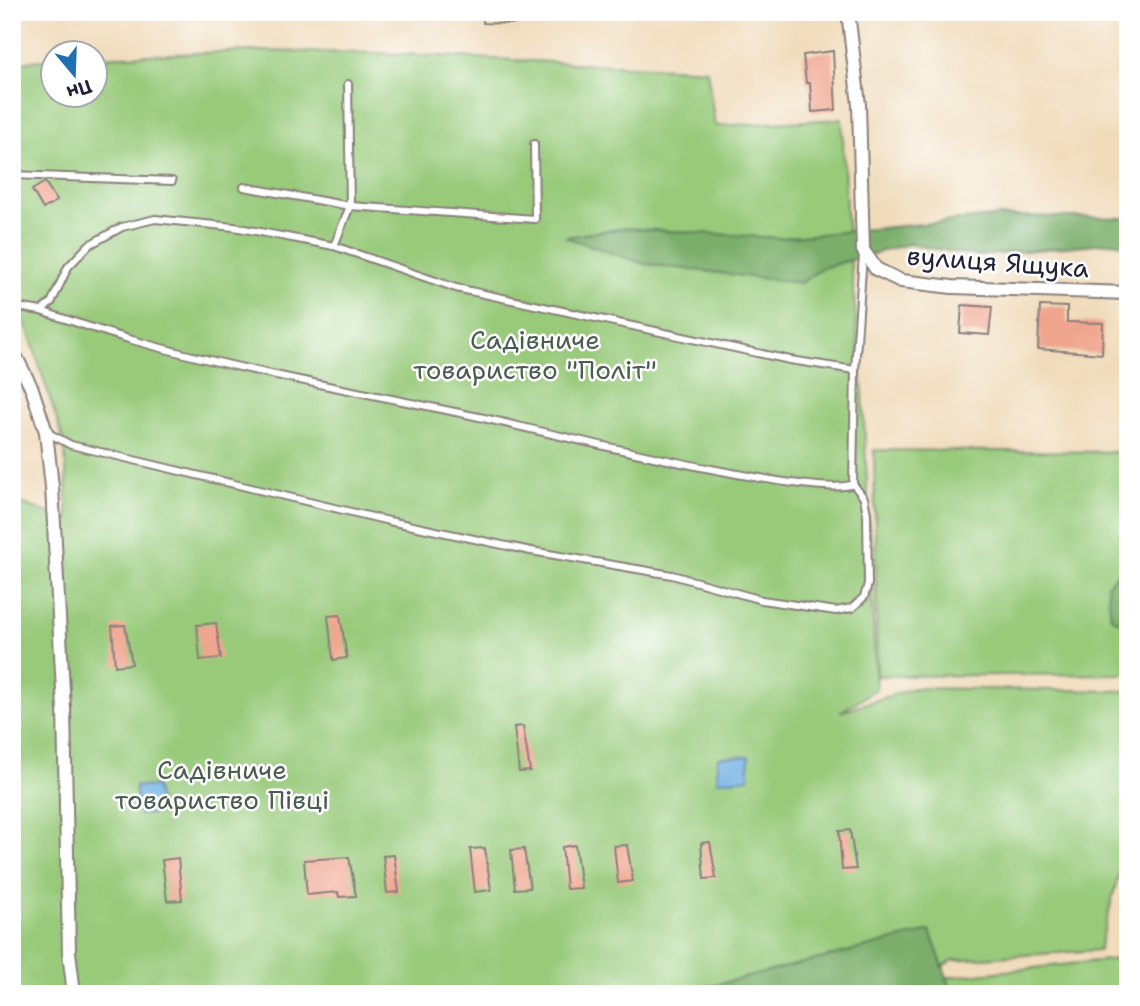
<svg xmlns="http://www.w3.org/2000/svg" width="1140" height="1006" font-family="'Shantell Sans',sans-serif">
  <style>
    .green { fill: #98ca7a; stroke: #5d765a; stroke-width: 2 }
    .forest { fill: #7aae6a; stroke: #4e6852; stroke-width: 2 }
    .water { fill: #6fb1e4; stroke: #486a90; stroke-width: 2 }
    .building { fill: #f0a58f }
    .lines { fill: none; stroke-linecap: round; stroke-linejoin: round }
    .lane-casing { stroke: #897f7b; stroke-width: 10 }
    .street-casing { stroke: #897f7b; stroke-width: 16 }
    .lane { stroke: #fff; stroke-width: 6 }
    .street { stroke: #fff; stroke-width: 12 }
    .labels { text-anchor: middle; stroke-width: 5; stroke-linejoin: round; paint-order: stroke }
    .street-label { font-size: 26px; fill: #22223b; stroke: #fff }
    .park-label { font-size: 26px; fill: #4b5d51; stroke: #fff }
  </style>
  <rect width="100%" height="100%" fill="#fff"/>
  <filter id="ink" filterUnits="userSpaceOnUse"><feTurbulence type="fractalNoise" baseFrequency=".0143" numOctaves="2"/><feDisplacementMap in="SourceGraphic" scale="14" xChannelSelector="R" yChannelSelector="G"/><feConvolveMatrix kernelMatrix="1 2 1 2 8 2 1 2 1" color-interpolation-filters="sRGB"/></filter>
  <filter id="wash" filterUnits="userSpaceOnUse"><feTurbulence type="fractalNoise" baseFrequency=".00686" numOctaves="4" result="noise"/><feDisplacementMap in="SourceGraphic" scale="28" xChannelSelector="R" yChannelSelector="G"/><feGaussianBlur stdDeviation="1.57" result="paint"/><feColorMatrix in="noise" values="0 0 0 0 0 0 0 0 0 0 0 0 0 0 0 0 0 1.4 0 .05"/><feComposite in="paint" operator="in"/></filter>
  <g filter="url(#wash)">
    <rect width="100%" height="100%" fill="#f0dcbb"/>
    <g class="green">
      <path d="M252,51L377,53L707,70L715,126L842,119L846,212L863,395L876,689L840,712L914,688L1126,691L1128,706V838L1099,950L953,960L922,980L1116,959L1128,911V994H12V500L68,520L65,445L26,324L12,307V63L52,59V94H94L95,57Z"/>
      <path d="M874,450L1128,452V674L877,676Z"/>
    </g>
    <g class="forest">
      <path d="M1003,216L1128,218V247L1115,242L977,256L908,244L822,268L801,283L645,264L565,237L623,228L780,238Z"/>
      <path d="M1128,562V621L1125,625L1111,617L1107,585Z"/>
      <path d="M930,931L953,994H686L703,988Z"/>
    </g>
    <g class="water">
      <path d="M749,756V778L717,781L718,757Z"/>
      <path d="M135,786L156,787L160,813L139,815Z"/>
    </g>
    <g id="blocks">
      <g class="building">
        <path d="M483,12H516V24L483,23Z"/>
        <path d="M833,51L836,110L812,112L810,83H806L803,55Z"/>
        <path d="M45,182L57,201L43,209L32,190Z"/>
        <path d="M962,305L992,307L989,335L960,333Z"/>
        <path d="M1040,306L1067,307V322L1103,323L1102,354L1038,349Z"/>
        <path d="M340,615L347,658L333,660L328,616Z"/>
        <path d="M216,623L221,658L200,660L197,625Z"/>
        <path d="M125,625L132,664L115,666L112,626Z"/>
        <path d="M523,726L530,771L519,772L514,727Z"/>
        <path d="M850,830L856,869L842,870L839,831Z"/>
        <path d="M710,842L716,878L704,879L701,843Z"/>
        <path d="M575,845L581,888L566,889L562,847Z"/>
        <path d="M627,845L633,881L618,883L614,846Z"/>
        <path d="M485,848L491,890L475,892L470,849Z"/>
        <path d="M524,849L530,888L515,889L511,850Z"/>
        <path d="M394,855L399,892L387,893L383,856Z"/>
        <path d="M349,857L356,896L339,897L338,892L307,895L304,860Z"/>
        <path d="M178,858L182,900L167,901L162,860Z"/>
      </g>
    </g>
  </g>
  <g filter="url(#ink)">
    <use href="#blocks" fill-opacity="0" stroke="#897f7b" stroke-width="2"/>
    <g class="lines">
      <defs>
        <g id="lane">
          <path d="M12,175L172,181"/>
          <path d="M244,187L350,206L535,219L534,144"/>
          <path d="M334,246L350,206L348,84"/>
          <path d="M12,306L41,311L51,303L68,267L89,245L122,227L155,219L234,227L334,246L456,288L790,360L855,370L863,255"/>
          <path d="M41,311C71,321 101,331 132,340C245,372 363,392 479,417C534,429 819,501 853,484L855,370"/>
          <path d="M48,433L71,445L389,521L531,551L672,575L762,600L836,611L852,608L864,597L868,584L867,514L864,498L853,484"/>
        </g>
        <g id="street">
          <path d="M848,12L859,105L863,250L876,269L901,281L952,287L1128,293"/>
          <path d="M12,349L32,389L46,432L52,487L64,709L69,952L74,994"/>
        </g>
      </defs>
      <use href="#lane" class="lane-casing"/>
      <use href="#street" class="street-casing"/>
      <use href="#lane" class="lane"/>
      <use href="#street" class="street"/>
    </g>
  </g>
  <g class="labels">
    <g class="street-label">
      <text transform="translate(998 262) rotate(4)" y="9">вулиця Ящука</text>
    </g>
    <g class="park-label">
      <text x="535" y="349">Садівниче<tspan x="535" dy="30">товариство "Політ"</tspan></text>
      <text x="222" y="779">Садівниче<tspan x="222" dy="30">товариство Півці</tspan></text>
    </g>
  </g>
  <rect width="1140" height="1006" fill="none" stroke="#fff" stroke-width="42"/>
  <g transform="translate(74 74) rotate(161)"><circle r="33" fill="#ffffff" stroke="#a7a7b1" stroke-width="2"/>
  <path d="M0-5L12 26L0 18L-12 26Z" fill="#1f6fb2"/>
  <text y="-10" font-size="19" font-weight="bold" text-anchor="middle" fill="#22223b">Пн</text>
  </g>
</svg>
